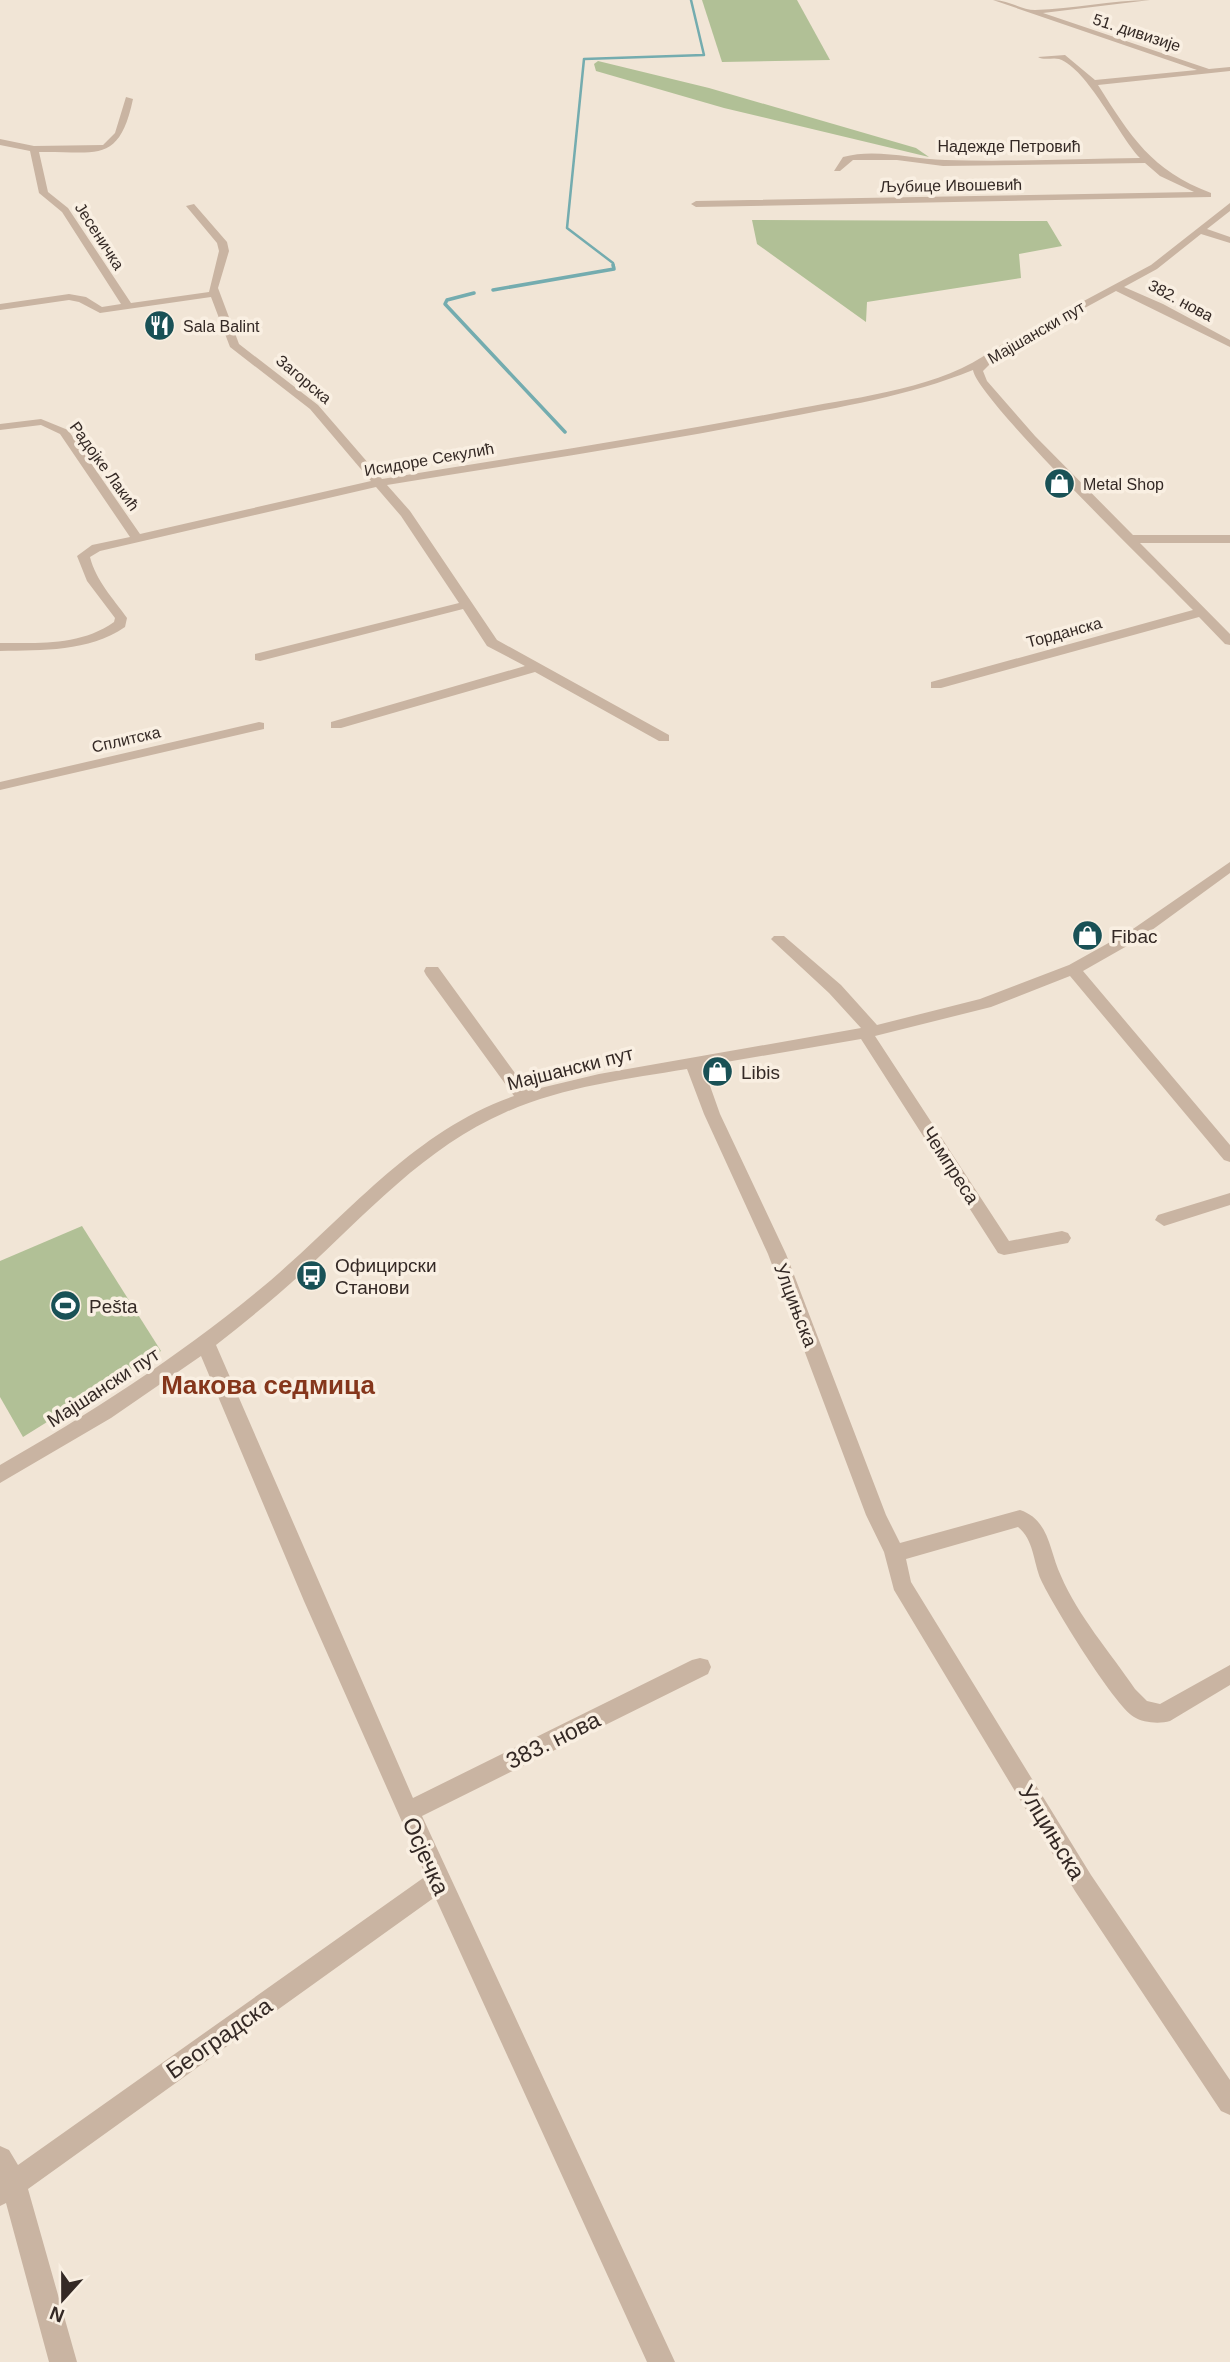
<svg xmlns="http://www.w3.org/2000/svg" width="1230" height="2362" font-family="Helvetica,sans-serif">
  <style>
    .green { fill: #b1c096 }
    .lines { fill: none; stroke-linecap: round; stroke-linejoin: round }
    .stream-far1 { stroke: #74acaf; stroke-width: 2.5 }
    .stream { stroke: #74acaf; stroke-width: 3.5 }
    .minor { fill: #c9b4a2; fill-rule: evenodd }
    .labels { text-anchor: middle; stroke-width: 7; stroke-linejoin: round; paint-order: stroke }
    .far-street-label { font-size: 16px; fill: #342925; stroke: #f9efe2 }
    .far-poi-label { font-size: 16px; fill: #342925; stroke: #f9efe2; text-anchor: start }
    .poi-label { font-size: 19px; fill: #342925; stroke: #f9efe2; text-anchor: start }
    .street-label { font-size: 19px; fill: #342925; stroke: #f9efe2 }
    .near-street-label { font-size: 23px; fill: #342925; stroke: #f9efe2 }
    .district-label { font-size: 26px; font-weight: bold; fill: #85361b; stroke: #f9efe2 }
  </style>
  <rect width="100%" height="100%" fill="#f1e5d6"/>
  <g class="green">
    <path d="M702,0H797L830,60L722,62Z"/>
    <path d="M598,61L709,88L916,148L929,157L724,108L596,71L594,64Z"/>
    <path d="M752,220L1047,221L1062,246L1019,254L1021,278L867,302L866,322L757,244Z"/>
    <path d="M82,1226L161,1351L23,1437L0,1397V1261Z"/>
  </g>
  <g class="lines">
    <path class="stream-far1" d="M614,267L613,263L567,228L584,59L704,55L691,0"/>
    <g class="stream">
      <path d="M493,290L614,269L613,265"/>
      <path d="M474,293L447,300L445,304L565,432"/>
    </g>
    <g class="minor">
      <path d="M993,0C1008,0 1022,10 1035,10C1073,9 1111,0 1150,0L1043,13L1209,69L1230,67V71L1098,85C1131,137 1151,170 1211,193V197L696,207L691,204L696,201L1194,192L1160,176L1145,163L943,166L897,160H853L840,171H834L843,157C876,148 911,159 945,160C1010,162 1075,159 1140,158C1118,135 1088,69 1059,59C1052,57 1045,61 1038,57L1065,55L1095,80L1197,70Z"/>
      <path d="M126,97L133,99C119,165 96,151 39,152L48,192L68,208L131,303L209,292L219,251L217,243L186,206L194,204L227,242L229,251L218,288L239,344L318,405L382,479C522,456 662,435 801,408C860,397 944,387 992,350L1151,265L1230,203V211L1207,229L1230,237V243L1201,234L1157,269L1124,287L1163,304L1230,340V347L1116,291L1000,354L983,371L987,381L1035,436L1133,535H1230V543H1140L1230,634V645L1225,644L1199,617L941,688H931V682L1193,610C1160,576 977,399 973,370C909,396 840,407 772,420C644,445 516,464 387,485L410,511L497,640L669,735V741H659L535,672L341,728H331V722L525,666L487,646L463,609L260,661L255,660V654L459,603L401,516L376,487L100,551L90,557C96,581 113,598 127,618L125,627C88,652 43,650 0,651V643C39,643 80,646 114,622L115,618L87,581L77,556L92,545L130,537L60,434L41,425L0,430V424L41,419L68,430L140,534L371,481L310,409L230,347L211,297L100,313L79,302L69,300L0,310V304L69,294L86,297L102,307L121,304L62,212L39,193L30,151L0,145V139L34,146L103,145L115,133Z"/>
      <path d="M259,722L264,723V729L0,790V782Z"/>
      <path d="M1230,862V873L1141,938L1083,971L1230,1145V1162L1224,1160L1070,976L991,1007L875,1036L1009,1241L1062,1231L1068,1233L1071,1238L1068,1243L1004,1255L998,1253L861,1039L703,1066L720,1114L786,1254L886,1515L900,1543L1020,1510C1050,1520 1049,1551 1061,1576C1078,1616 1110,1652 1135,1689L1147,1701L1160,1704L1230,1665V1685L1170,1721C1160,1724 1143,1723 1134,1717C1114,1705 1052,1604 1041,1580C1033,1561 1034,1540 1018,1527L906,1559L911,1582L1091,1875L1230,2080V2115L1221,2111L1075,1891L894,1590L884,1552L866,1515L768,1254L704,1114L687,1069C626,1079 563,1087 506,1112C425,1147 365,1215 302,1273C274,1299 245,1322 216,1345L413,1798L692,1660L700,1658L708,1660L711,1667L708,1674L422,1816L675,2362H647L435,1897L28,2189L77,2362H49L6,2203L0,2206V2146L9,2150L18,2165L426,1876L304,1601L201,1356L111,1418L0,1483V1465C91,1413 178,1357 259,1290C341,1223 410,1132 514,1096L426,975L424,971L426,967H438L528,1091L599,1074L861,1028L829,993L774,942L771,939L774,936H784L841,985L877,1025L980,999L1069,965L1130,931Z"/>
      <path d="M1230,1193V1205L1164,1226L1155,1220L1158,1215Z"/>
    </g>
  </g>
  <defs>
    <symbol id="restaurant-disc" viewBox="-11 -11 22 22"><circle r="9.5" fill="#195156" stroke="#f9efe2"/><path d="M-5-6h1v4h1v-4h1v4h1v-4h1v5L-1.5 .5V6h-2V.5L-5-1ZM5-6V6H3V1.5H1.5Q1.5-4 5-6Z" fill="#fff"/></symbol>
    <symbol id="shop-disc" viewBox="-11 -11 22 22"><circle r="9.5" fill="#195156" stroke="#f9efe2"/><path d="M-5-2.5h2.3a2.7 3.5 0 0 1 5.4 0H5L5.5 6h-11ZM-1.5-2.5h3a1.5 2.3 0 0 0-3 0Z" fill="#fff"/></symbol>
    <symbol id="bus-disc" viewBox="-11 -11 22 22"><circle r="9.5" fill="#195156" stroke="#f9efe2"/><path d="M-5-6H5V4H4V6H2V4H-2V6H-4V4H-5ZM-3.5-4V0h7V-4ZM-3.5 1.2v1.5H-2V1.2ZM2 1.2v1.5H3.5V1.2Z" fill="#fff"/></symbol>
    <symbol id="stadium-disc" viewBox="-11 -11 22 22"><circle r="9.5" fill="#195156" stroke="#f9efe2"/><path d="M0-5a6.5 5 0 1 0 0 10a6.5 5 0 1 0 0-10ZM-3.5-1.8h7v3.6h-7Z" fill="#fff"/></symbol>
  </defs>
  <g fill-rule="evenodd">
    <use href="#restaurant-disc" x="142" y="308" width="35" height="35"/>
    <use href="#shop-disc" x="1042" y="466" width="35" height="35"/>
    <use href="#shop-disc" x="1070" y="918" width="35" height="35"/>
    <use href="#shop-disc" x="700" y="1054" width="35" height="35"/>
    <use href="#bus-disc" x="294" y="1258" width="35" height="35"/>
    <use href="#stadium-disc" x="48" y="1288" width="35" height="35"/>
  </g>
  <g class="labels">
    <g class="far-street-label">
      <text transform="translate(1137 32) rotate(18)" y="6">51. дивизије</text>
      <text x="1009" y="152">Надежде Петровић</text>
      <text transform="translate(951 185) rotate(-1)" y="6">Љубице Ивошевић</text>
      <text transform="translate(100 236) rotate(57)" y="6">Јесеничка</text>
      <text transform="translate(1181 300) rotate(28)" y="6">382. нова</text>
      <text transform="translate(1036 332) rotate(-30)" y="6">Мајшански пут</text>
      <text transform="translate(304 379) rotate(40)" y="6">Загорска</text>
      <text transform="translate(429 459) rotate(-10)" y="6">Исидоре Секулић</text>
      <text transform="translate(105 466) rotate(54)" y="6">Радојке Лакић</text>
      <text transform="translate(1064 632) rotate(-15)" y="6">Торданска</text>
      <text transform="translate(126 739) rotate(-13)" y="6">Сплитска</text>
    </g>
    <g class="far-poi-label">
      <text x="183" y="332">Sala Balint</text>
      <text x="1083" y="490">Metal Shop</text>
    </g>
    <g class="poi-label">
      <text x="1111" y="943">Fibac</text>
      <text x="741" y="1079">Libis</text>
      <text x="335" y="1272">Официрски<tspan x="335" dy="22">Станови</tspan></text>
      <text x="89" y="1313">Pešta</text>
    </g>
    <g class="street-label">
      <text transform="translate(570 1068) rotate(-14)" y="7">Мајшански пут</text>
      <text transform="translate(951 1165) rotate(57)" y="7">Чемпреса</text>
      <text transform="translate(796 1305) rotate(69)" y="7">Улцињска</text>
      <text transform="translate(103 1387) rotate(-33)" y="7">Мајшански пут</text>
    </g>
    <g class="near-street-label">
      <text transform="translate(553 1740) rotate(-26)" y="8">383. нова</text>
      <text transform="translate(1052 1832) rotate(59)" y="8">Улцињска</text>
      <text transform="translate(426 1856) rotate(66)" y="8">Осјечка</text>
      <text transform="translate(219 2038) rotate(-35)" y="8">Београдска</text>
    </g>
    <g class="district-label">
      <text x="268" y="1394">Макова седмица</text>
    </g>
  </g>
  <g transform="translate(63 2299) rotate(201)" stroke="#f9efe2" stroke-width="5" paint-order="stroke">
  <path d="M0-5L12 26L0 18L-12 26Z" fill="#342925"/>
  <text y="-10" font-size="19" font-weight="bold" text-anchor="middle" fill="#342925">N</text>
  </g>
</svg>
